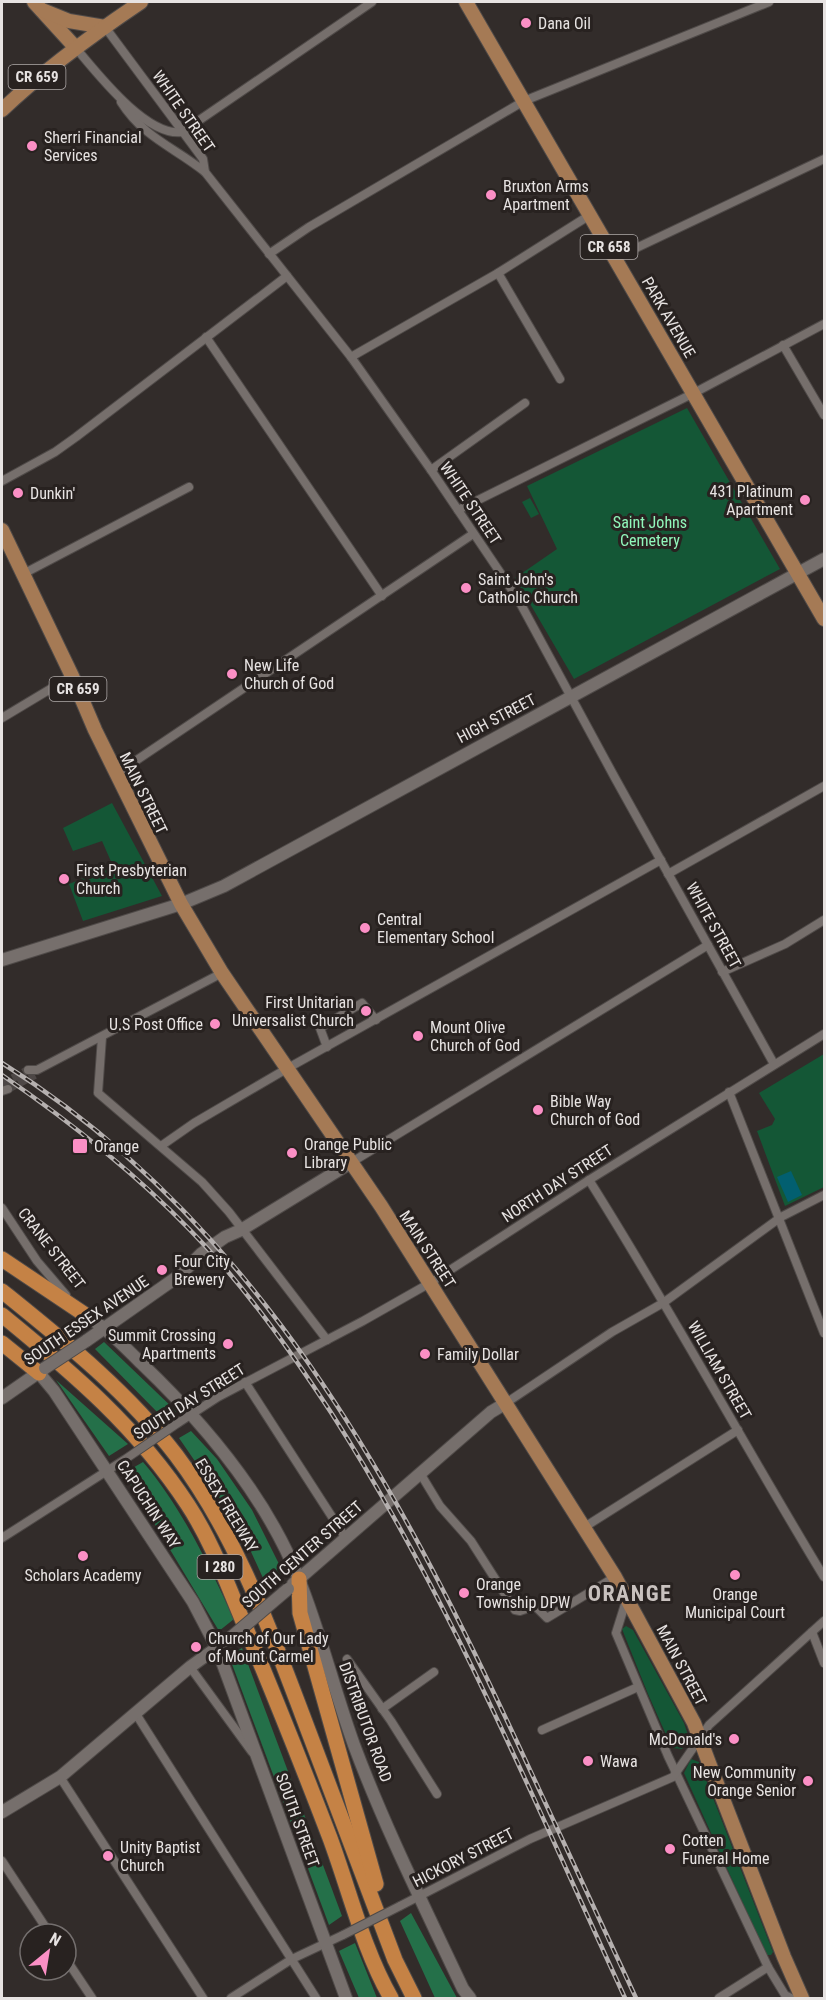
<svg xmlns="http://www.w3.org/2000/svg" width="826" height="2000" font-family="'Roboto Condensed',sans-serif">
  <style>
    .green { fill: #145736 }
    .forest { fill: #247049 }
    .water { fill: #025f70 }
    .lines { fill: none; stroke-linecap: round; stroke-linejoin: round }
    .street-tunnel { stroke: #4d4746; stroke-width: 8; stroke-dasharray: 8 4; stroke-linecap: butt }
    .street-casing { stroke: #4f4a48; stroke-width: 10 }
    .secondary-casing { stroke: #4f4a48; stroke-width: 14 }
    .primary-casing { stroke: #4f4a48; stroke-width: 16 }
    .highway-casing { stroke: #4f4a48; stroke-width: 17 }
    .street { stroke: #766f6c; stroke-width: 8 }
    .secondary { stroke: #766f6c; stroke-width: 12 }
    .primary { stroke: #a57a55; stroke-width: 14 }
    .highway { stroke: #c58245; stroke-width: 15 }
    .rail-casing { stroke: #b5b0af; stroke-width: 4.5 }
    .rail { stroke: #282220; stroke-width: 2; stroke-dasharray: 7; stroke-linecap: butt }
    .street-bridge-casing { stroke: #4f4a48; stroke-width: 10; stroke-linecap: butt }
    .secondary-bridge-casing { stroke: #4f4a48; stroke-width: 14; stroke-linecap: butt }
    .street-bridge { stroke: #766f6c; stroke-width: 8 }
    .secondary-bridge { stroke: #766f6c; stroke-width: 12 }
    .poi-dot { fill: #fb8fc5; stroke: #282220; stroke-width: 2 }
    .labels { text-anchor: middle; stroke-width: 6; stroke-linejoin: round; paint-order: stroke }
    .shield { fill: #282220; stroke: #aea9a8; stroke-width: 1.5 }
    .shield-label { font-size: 15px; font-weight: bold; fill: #e7e3e2 }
    .poi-label { font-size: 16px; fill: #e7e3e2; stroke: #282220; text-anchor: start }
    .street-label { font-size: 16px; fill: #e7e3e2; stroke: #282220 }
    .park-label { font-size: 16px; fill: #91f7bb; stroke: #282220 }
    .district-label { font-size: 22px; font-weight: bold; letter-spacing: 1.5px; fill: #c8c1be; stroke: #282220 }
  </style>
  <rect width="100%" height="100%" fill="#322c2a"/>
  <g class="green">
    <path d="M687,408L780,569L574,679L515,578L557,549L527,486Z"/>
    <path d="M530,498L539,514L531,518L522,502Z"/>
    <path d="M112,803L162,896L83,921L69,884L113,866L102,841L73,851L63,828Z"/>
    <path d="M824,1054V1187L785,1206L757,1131L772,1125L775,1119L759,1093Z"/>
    <path d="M626,1626L633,1630L684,1723L689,1738L682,1749L672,1748L648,1694L622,1629Z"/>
    <path d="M691,1759L699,1762L773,1952L771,1955H766L684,1773Z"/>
  </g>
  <g class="forest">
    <path d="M104,1342L177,1412L165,1420L95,1349Z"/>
    <path d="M56,1380L128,1444L109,1456Z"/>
    <path d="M191,1431L217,1459L252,1510L283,1572L268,1589L247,1543L212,1486L179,1438Z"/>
    <path d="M143,1462C183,1509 208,1564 234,1619L219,1631L124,1473Z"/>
    <path d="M242,1648L342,1916L329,1925L229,1656Z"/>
    <path d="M411,1913L457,1998H435L400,1921Z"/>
    <path d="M355,1943L377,1998H359L339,1951Z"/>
  </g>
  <path class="water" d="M791,1171L802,1195L788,1202L777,1177Z"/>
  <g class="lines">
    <g class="street-tunnel">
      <path d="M2,1084L28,1070"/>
      <path d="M8,1089L35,1075"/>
    </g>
    <defs>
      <g id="street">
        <path d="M105,27L203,159L205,172L351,357L431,470L518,599L615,778L774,1064"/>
        <path d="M75,47C97,73 146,137 182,132L372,2"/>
        <path d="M121,102C144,138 174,147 205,172"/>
        <path d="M269,254L309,227L524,101L769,2"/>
        <path d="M615,258L824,159"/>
        <path d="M498,273L560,379"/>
        <path d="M206,337L382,596"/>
        <path d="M783,345L824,415"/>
        <path d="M351,357L498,273L590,215"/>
        <path d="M431,470L525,403"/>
        <path d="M2,481L55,452L76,437L287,276"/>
        <path d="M458,510L694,393L824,324"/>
        <path d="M23,574L189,487"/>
        <path d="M2,718L72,676"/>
        <path d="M116,774L473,534"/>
        <path d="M668,874L824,786"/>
        <path d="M722,972L785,944L824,920"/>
        <path d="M102,1037L98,1093L202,1182L229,1212L327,1340"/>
        <path d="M327,1047L320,1028L362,1003L376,1020"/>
        <path d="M28,1070H37L222,973"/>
        <path d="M2,1091L8,1089"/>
        <path d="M729,1092L824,1333"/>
        <path d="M161,1146L194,1123L288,1068L661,860"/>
        <path d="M352,1162L708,945"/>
        <path d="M589,1180C671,1310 744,1445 824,1577"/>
        <path d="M2,1208L37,1261L66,1295"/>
        <path d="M245,1382L345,1537"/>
        <path d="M506,1403L612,1332L663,1303L781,1217L824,1195"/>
        <path d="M178,1423L218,1397L363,1321L430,1283L589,1180L824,1034"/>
        <path d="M420,1473L440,1506L471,1541L515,1610L520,1611L535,1606L547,1618L615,1577"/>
        <path d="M583,1528L738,1430"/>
        <path d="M2,1538L124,1460"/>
        <path d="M627,1598L616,1633L668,1756L768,1967L785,1995L791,1998"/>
        <path d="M812,1632L824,1663"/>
        <path d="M347,1659L391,1721L437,1794"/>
        <path d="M190,1667L252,1752"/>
        <path d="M382,1709L434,1672"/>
        <path d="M136,1714L316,1998"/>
        <path d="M542,1730L638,1687"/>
        <path d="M60,1777L203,1998"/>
        <path d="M2,1861L50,1934"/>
        <path d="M400,1906L530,1839L673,1777L709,1725L824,1621"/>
        <path d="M66,1959L92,1998"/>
        <path d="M231,1998L292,1959L343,1935"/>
        <path d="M719,1998L768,1967"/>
      </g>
      <g id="secondary">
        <path d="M2,960L181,904L224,886L824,559"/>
        <path d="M90,1318C109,1331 125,1347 141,1363C205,1424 265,1495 298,1577C320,1631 334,1690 354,1745C385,1828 425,1908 463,1989L470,1998"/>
        <path d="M86,1341L180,1275L201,1254L225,1237L241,1230L352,1162"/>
        <path d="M39,1373L54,1391L193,1602L217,1648L346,1998"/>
        <path d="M2,1398L45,1368"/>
        <path d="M293,1584L491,1412L506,1403"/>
        <path d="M2,1812L60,1777L190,1667L222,1644"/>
      </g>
      <g id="primary">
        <path d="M34,2L75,47"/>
        <path d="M466,2L824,619"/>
        <path d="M42,10L69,21L105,27"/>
        <path d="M2,110C45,69 92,35 141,2"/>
        <path d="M2,530L72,676L95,730L181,904L222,973L381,1206L615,1577L694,1723L709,1763L784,1957L802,1998"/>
      </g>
      <g id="highway">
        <path d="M2,1259L90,1318"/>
        <path d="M2,1291C64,1341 127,1391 176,1455C235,1533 268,1624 302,1714C333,1796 364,1878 395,1960L414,1998"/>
        <path d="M2,1315C73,1373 137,1427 188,1505C211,1540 226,1581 242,1619C273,1692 302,1765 330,1838C350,1892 363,1949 391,1998"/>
        <path d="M2,1343L39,1373"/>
        <path d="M299,1579L300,1613L376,1884"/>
      </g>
    </defs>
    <use href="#street" class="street-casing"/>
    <use href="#secondary" class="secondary-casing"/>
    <use href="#primary" class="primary-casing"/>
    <use href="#highway" class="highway-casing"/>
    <use href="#street" class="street"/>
    <use href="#secondary" class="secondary"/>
    <use href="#primary" class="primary"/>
    <use href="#highway" class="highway"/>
    <defs>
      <g id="rail">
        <path d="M2,1063C255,1221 395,1480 517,1742C557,1827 596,1913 636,1998"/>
        <path d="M2,1075C69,1121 133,1171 190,1230C244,1285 290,1350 332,1414C450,1598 534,1801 625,1998"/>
      </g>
    </defs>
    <use href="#rail" class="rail-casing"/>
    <use href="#rail" class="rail"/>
    <defs>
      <g id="street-bridge">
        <path d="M124,1460L178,1423"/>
        <path d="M343,1935L400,1906"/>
      </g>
      <g id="secondary-bridge">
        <path d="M45,1368L86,1341"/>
        <path d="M229,1639L288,1589"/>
      </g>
    </defs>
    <use href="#street-bridge" class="street-bridge-casing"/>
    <use href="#secondary-bridge" class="secondary-bridge-casing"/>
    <use href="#street-bridge" class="street-bridge"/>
    <use href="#secondary-bridge" class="secondary-bridge"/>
  </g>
  <g class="poi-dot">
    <circle cx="526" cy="23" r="6"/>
    <circle cx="32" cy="146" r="6"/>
    <circle cx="491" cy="195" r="6"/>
    <circle cx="18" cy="493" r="6"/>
    <circle cx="805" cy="500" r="6"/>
    <circle cx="466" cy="588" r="6"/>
    <circle cx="232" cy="674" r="6"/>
    <circle cx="64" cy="879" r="6"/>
    <circle cx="365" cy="928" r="6"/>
    <circle cx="366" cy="1011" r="6"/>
    <circle cx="215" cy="1024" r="6"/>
    <circle cx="418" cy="1036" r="6"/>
    <circle cx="538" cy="1110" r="6"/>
    <rect x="72" y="1138" width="16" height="16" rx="3"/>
    <circle cx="292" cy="1153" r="6"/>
    <circle cx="162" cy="1270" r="6"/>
    <circle cx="228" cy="1344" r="6"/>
    <circle cx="425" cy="1354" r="6"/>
    <circle cx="83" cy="1556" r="6"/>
    <circle cx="735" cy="1575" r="6"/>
    <circle cx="464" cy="1593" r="6"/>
    <circle cx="196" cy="1647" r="6"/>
    <circle cx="734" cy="1739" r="6"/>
    <circle cx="588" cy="1761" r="6"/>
    <circle cx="808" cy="1781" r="6"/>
    <circle cx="670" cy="1849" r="6"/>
    <circle cx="108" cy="1856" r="6"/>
  </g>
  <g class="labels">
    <g class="shield">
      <rect x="8.5" y="65" width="57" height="24" rx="4.5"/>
      <rect x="580.5" y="235" width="57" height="24" rx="4.5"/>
      <rect x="49.5" y="677" width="57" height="24" rx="4.5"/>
      <rect x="197.5" y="1555" width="45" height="24" rx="4.5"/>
    </g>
    <g class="shield-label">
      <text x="37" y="82">CR 659</text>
      <text x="609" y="252">CR 658</text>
      <text x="78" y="694">CR 659</text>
      <text x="220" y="1572">I 280</text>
    </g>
    <g class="poi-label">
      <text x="538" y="29">Dana Oil</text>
      <text x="44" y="143">Sherri Financial<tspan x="44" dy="18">Services</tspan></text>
      <text x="503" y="192">Bruxton Arms<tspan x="503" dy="18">Apartment</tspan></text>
      <text x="793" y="497" text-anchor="end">431 Platinum<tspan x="793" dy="18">Apartment</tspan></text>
      <text x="30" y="499">Dunkin'</text>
      <text x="478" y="585">Saint John's<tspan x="478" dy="18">Catholic Church</tspan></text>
      <text x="244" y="671">New Life<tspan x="244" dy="18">Church of God</tspan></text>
      <text x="76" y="876">First Presbyterian<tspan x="76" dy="18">Church</tspan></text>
      <text x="377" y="925">Central<tspan x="377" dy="18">Elementary School</tspan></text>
      <text x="354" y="1008" text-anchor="end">First Unitarian<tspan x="354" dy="18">Universalist Church</tspan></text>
      <text x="203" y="1030" text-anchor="end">U.S Post Office</text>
      <text x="430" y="1033">Mount Olive<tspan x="430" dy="18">Church of God</tspan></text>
      <text x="550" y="1107">Bible Way<tspan x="550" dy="18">Church of God</tspan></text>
      <text x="304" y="1150">Orange Public<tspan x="304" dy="18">Library</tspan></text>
      <text x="94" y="1152">Orange</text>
      <text x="174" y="1267">Four City<tspan x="174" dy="18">Brewery</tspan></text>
      <text x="216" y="1341" text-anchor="end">Summit Crossing<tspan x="216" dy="18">Apartments</tspan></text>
      <text x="437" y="1360">Family Dollar</text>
      <text x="83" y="1581" text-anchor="middle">Scholars Academy</text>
      <text x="476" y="1590">Orange<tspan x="476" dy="18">Township DPW</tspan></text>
      <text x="735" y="1600" text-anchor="middle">Orange<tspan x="735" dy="18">Municipal Court</tspan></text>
      <text x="208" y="1644">Church of Our Lady<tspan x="208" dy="18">of Mount Carmel</tspan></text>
      <text x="722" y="1745" text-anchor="end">McDonald's</text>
      <text x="600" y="1767">Wawa</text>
      <text x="796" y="1778" text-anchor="end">New Community<tspan x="796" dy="18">Orange Senior</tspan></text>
      <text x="682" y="1846">Cotten<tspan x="682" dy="18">Funeral Home</tspan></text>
      <text x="120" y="1853">Unity Baptist<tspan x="120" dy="18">Church</tspan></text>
    </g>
    <g class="street-label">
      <text transform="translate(184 111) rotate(55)" y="6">WHITE STREET</text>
      <text transform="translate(669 317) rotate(60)" y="6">PARK AVENUE</text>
      <text transform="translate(471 503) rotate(56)" y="6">WHITE STREET</text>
      <text transform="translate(496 718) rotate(-28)" y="6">HIGH STREET</text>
      <text transform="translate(144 793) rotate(64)" y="6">MAIN STREET</text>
      <text transform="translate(714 925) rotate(61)" y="6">WHITE STREET</text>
      <text transform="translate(557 1183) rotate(-33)" y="6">NORTH DAY STREET</text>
      <text transform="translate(52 1248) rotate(52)" y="6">CRANE STREET</text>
      <text transform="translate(428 1249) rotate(57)" y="6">MAIN STREET</text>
      <text transform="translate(86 1320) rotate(-34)" y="6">SOUTH ESSEX AVENUE</text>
      <text transform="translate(720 1370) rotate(60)" y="6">WILLIAM STREET</text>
      <text transform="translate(189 1401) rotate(-32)" y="6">SOUTH DAY STREET</text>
      <text transform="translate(149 1504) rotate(57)" y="6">CAPUCHIN WAY</text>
      <text transform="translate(227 1505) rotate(59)" y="6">ESSEX FREEWAY</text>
      <text transform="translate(302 1554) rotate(-41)" y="6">SOUTH CENTER STREET</text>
      <text transform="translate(682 1665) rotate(62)" y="6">MAIN STREET</text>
      <text transform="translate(366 1722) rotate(70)" y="6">DISTRIBUTOR ROAD</text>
      <text transform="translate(298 1820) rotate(70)" y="6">SOUTH STREET</text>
      <text transform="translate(463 1857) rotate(-27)" y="6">HICKORY STREET</text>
    </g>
    <g class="park-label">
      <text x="650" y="528">Saint Johns<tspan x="650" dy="18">Cemetery</tspan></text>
    </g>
    <g class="district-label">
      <text x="630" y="1601">ORANGE</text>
    </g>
  </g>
  <rect width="826" height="2000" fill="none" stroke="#e7e3e2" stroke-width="6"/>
  <g transform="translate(48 1952) rotate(30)"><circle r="28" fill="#282220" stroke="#746f6e" stroke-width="1.5"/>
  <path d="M0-4.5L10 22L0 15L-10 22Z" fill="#fb8fc5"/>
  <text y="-9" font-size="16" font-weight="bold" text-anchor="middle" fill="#e7e3e2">N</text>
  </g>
</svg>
